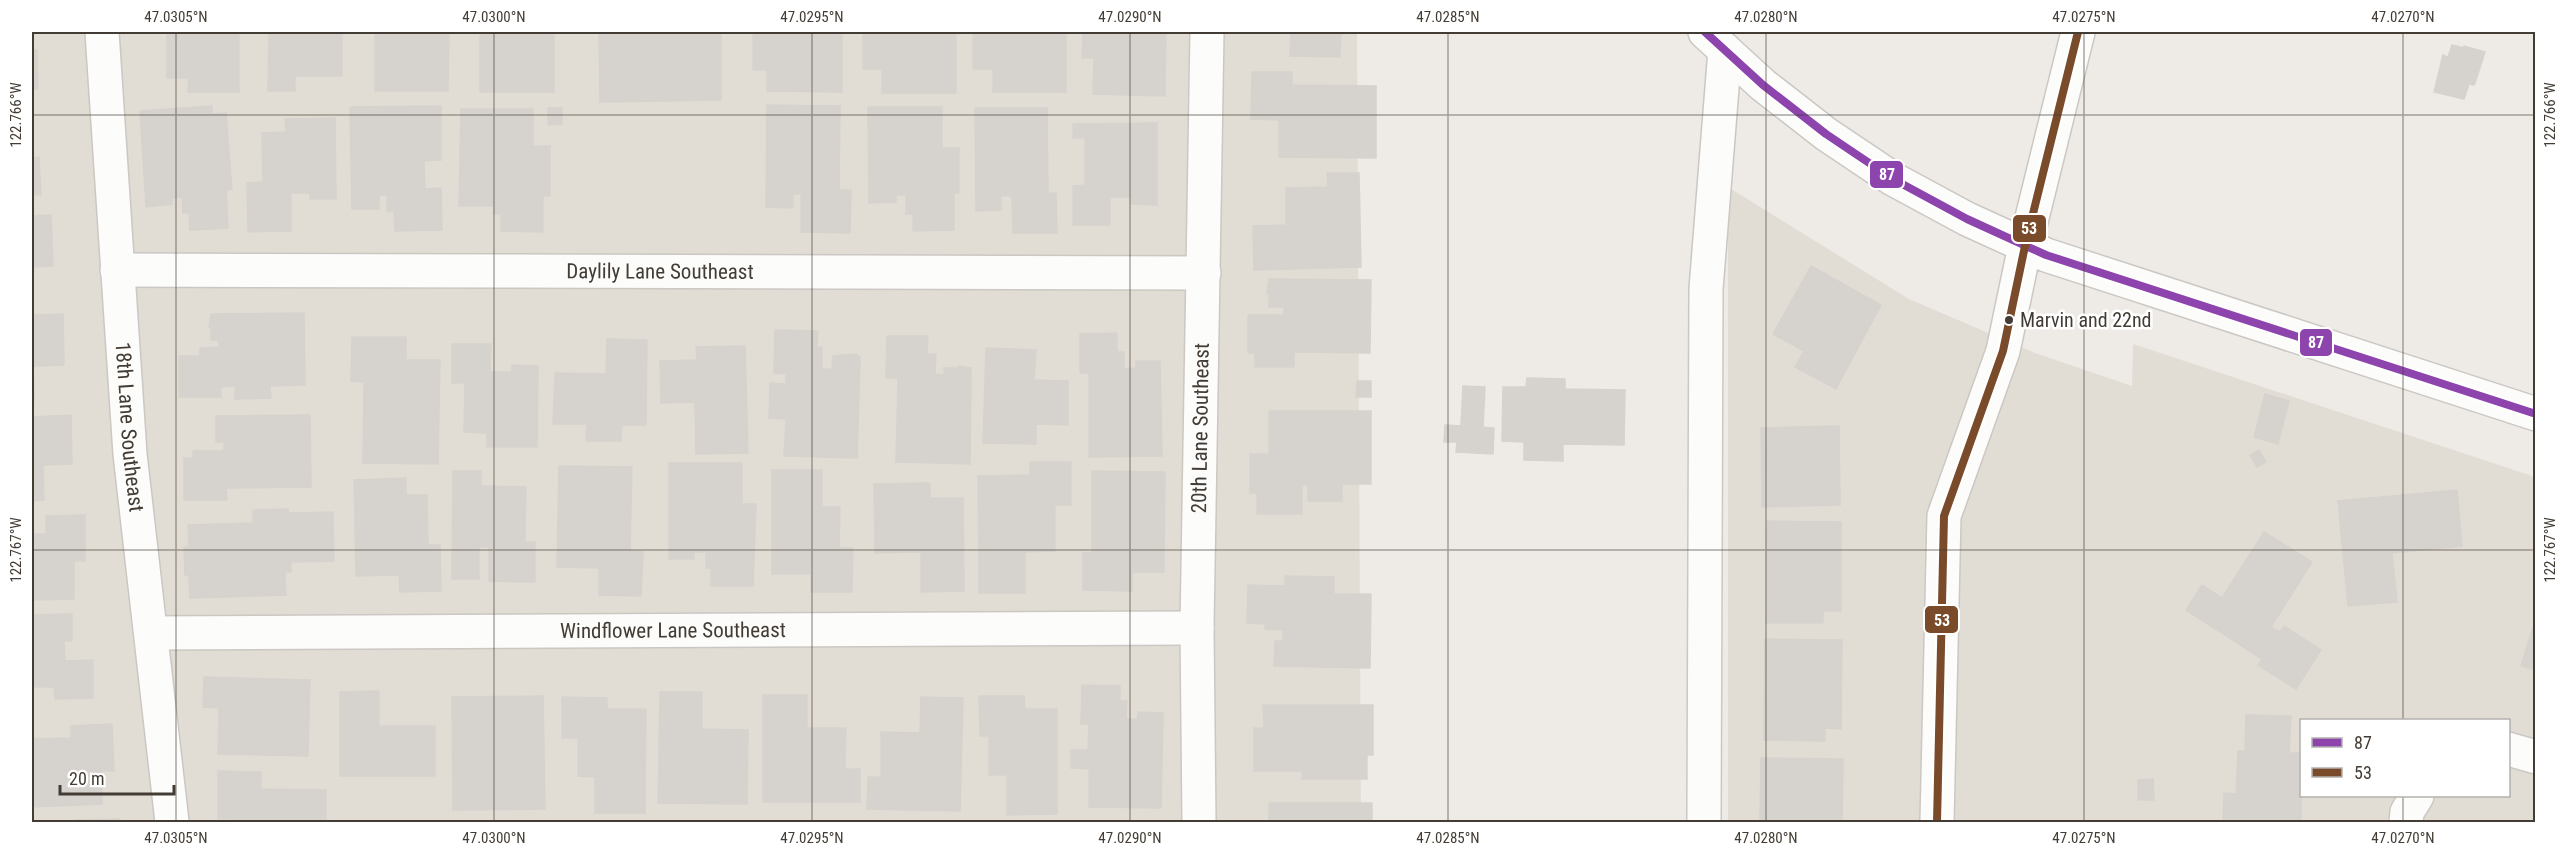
<svg xmlns="http://www.w3.org/2000/svg" width="2567" height="854" font-family="'Roboto Condensed',sans-serif">
  <style>
    .residential { fill: #e2ddd4; fill-rule: evenodd }
    .building { fill: #d6d3ce; stroke: #d6d2cd; stroke-width: 1.5 }
    .lines { fill: none; stroke-linecap: round; stroke-linejoin: round }
    .minor-casing { stroke: #cbc7c3; stroke-width: 36 }
    .minor { stroke: #fcfcfb; stroke-width: 33 }
    .bus-1-casing { stroke: #fff; stroke-width: 12 }
    .bus-2-casing { stroke: #fff; stroke-width: 12 }
    .bus-1 { stroke: #8e44ad; stroke-width: 8 }
    .bus-2 { stroke: #7a4b2a; stroke-width: 8 }
    .ticks { fill: none; stroke: #433c34; stroke-width: 1.5; stroke-opacity: 0.45 }
    .bus-dot { fill: #433c34; stroke: #fff; stroke-width: 2 }
    .labels { text-anchor: middle; stroke-width: 5; stroke-linejoin: round; paint-order: stroke }
    .bus-label { font-size: 20px; fill: #433c34; stroke: #fff; text-anchor: start }
    .street-label { font-size: 21px; fill: #433c34; stroke: #fff }
    .line-badge { stroke: #fff; stroke-width: 2 }
    .badge-label { font-size: 16px; text-anchor: middle; font-weight: bold; fill: #fff }
    .neatline { fill: none; stroke: #433c34; stroke-width: 2 }
    .ticks-label { font-size: 15px; text-anchor: middle; fill: #433c34 }
  </style>
  <rect width="100%" height="100%" fill="#eeebe7"/>
  <g class="residential">
    <path d="M32,32H1357L1361,822H32Z"/>
    <path d="M1728,187L1909,299L2035,353L2132,386L2133,344L2535,477V822H1728ZM2302,720H2508V796H2302Z"/>
  </g>
  <g class="building">
    <path d="M167,32H239V92H188L189,78H167Z"/>
    <path d="M269,32H342V76H295V91H268Z"/>
    <path d="M375,32H449L448,91H375Z"/>
    <rect x="480" y="32" width="74" height="60"/>
    <path d="M599,32H721V100L600,102Z"/>
    <path d="M753,32H842V92L767,91V70H753Z"/>
    <path d="M882,32H956V93H882V69H863V34H882Z"/>
    <path d="M992,32H1066V92H993V69H973V33H993Z"/>
    <path d="M1083,32H1166L1165,96L1093,94L1094,58H1082Z"/>
    <path d="M1291,32H1341L1340,57L1290,56Z"/>
    <path d="M2452,45L2464,48V46L2485,52L2475,83L2474,85L2469,84L2464,99L2434,92L2443,55L2448,57Z"/>
    <path d="M32,50H37L38,89H32Z"/>
    <path d="M1252,72H1292V85L1376,86V158L1279,157V120L1251,119Z"/>
    <path d="M767,105L840,106L839,190H851L850,233L801,232V194H793V208L766,207Z"/>
    <path d="M212,106V114L226,113L232,189L226,190L228,228L190,230L189,213H183L182,197L172,198V204L146,207L140,111Z"/>
    <path d="M441,106V160L424,161L425,189L441,188L442,230L395,231L394,211H387V195H379V209H352L350,107Z"/>
    <path d="M868,107H942V148H959V193H954V230L913,231V214H906V195H896V202L869,203Z"/>
    <path d="M548,108H562V124L548,125Z"/>
    <path d="M975,108H1047L1048,193H1056L1057,233H1013L1012,196H1001V210L976,211Z"/>
    <path d="M461,109H533V146H550V196H543V232L501,231V214H494V206H459Z"/>
    <path d="M335,118L336,199H310V193H291V231L248,232L247,183L263,182L262,133L286,132L285,119Z"/>
    <path d="M1157,123V205L1131,204V197H1110V225H1073V186L1085,185V138H1073V124Z"/>
    <path d="M39,157L41,195H32V158Z"/>
    <path d="M1327,173H1359L1361,267L1254,270L1253,226L1286,225V188L1328,187Z"/>
    <path d="M51,215L53,266L32,267V216Z"/>
    <path d="M1811,266L1881,305L1836,389L1795,367L1804,351L1773,334Z"/>
    <path d="M1269,279L1371,280L1370,353L1294,352V367H1255V353H1248V315H1284V307H1269V294H1267Z"/>
    <path d="M304,313L305,385L270,386L271,398L235,399V386L221,387V397H179V356H200V348L219,347L218,340H211V327H209L211,314Z"/>
    <path d="M63,314L64,365L33,366L34,401H32V315Z"/>
    <path d="M775,330L818,331L817,347H822V369H832L833,356L856,354L860,357L857,458L784,456L786,419L769,418L770,383L786,384V374L774,373Z"/>
    <path d="M1117,333V352H1124V369L1136,368V361H1160L1162,456L1089,457V373H1080V334Z"/>
    <path d="M887,336H928L927,354H936L935,374L944,375V368H958V366L971,368L970,464L896,462L898,378H886Z"/>
    <path d="M352,337H406V360H440L438,464L363,463L364,382L351,381Z"/>
    <path d="M607,339L647,340L646,425H622L621,441H586L587,424H553L555,373L606,374Z"/>
    <path d="M452,344H491L490,372H512V365L538,366L537,447H487V433L464,432L465,383H452Z"/>
    <path d="M745,346L748,453L696,454L695,402L661,403L660,361L697,360L696,347Z"/>
    <path d="M986,348L1036,350L1034,380L1068,381V425L1036,424V444L983,443Z"/>
    <path d="M1527,378L1565,379V389L1625,390L1624,445L1563,444V461L1524,460V442L1502,441L1503,387H1526Z"/>
    <path d="M1357,381H1371V397H1356Z"/>
    <path d="M1463,386L1485,387L1483,428L1461,426Z"/>
    <path d="M2265,394L2289,401L2278,444L2254,437Z"/>
    <path d="M1269,411H1371V484H1342V501H1308V485H1302V514H1257V493H1250V454H1269Z"/>
    <path d="M71,415L72,464L43,465L44,500L32,501V417Z"/>
    <path d="M310,415L311,487L226,488L227,500H184V458H193V451H224V442H216V416Z"/>
    <path d="M1445,425L1494,428L1493,454L1456,452L1457,442H1444Z"/>
    <path d="M1839,426L1840,505L1762,507L1761,428Z"/>
    <path d="M2259,450L2266,462L2257,467L2250,455Z"/>
    <path d="M1030,462H1071V505H1055V551L1025,552V593H979L978,476L1030,475Z"/>
    <path d="M669,463H742V504H756L753,586H711V568H706V552H694V559H669Z"/>
    <path d="M559,466L632,467L630,551H643L641,596L599,595V568L557,567Z"/>
    <path d="M772,470H822V507H840L839,548H853L852,592H811V574H772Z"/>
    <path d="M453,471H481V486L526,487L525,542H535V582L489,581V547H479V579H452Z"/>
    <path d="M1092,471L1165,472L1164,572H1132V591L1083,590V553H1092Z"/>
    <path d="M406,478V495H427L428,545H440L441,591L400,592L399,575L356,576L354,480Z"/>
    <path d="M930,483V498H963L964,591L921,592V552L875,553L874,484Z"/>
    <path d="M2457,490L2462,546L2392,553L2397,602L2348,606L2338,501Z"/>
    <path d="M288,509L289,513L333,512L334,561L291,562V572H285L286,595L190,598L189,575H185L184,547H189L188,525L253,523V510Z"/>
    <path d="M85,515V561H74V599L32,600V534H46V516Z"/>
    <path d="M1767,521L1841,522V611H1823V623H1766Z"/>
    <path d="M2264,532L2312,562L2271,627L2280,632L2284,626L2321,650L2296,689L2258,665L2262,659L2186,610L2202,585L2222,598Z"/>
    <path d="M1285,576L1334,577V594H1371L1370,668L1274,666L1275,641H1283V630L1265,629V624L1247,623L1248,585L1285,586Z"/>
    <path d="M72,614V641H64L65,661L93,660V698L55,699L54,687H32V615Z"/>
    <path d="M2536,618V670L2521,666Z"/>
    <path d="M1765,639L1842,640L1841,729L1825,728V741L1764,740Z"/>
    <path d="M204,677L310,680L308,756L218,754L219,708L203,707Z"/>
    <path d="M1082,685L1120,686V701H1127L1126,719H1137L1138,712L1163,713L1161,808L1089,807V769L1071,768V750H1088L1089,724H1081Z"/>
    <path d="M379,691V726H435V776H340V692Z"/>
    <path d="M660,692H702V729L748,730L747,804L658,803Z"/>
    <path d="M763,695H807V728H846L845,769H860V802H763Z"/>
    <path d="M543,696L545,809L453,810L452,697Z"/>
    <path d="M979,696H1024L1025,709H1057V814L1007,815V775H989V736H980Z"/>
    <path d="M562,697L607,698V709H646L645,813H595V777L578,776V738H562Z"/>
    <path d="M921,697L963,698L960,811L867,809L868,777H881V732L920,733Z"/>
    <path d="M1263,705H1373V755H1367V779H1302V771H1254V728H1264Z"/>
    <path d="M2246,715L2291,716L2289,753H2302L2301,822H2223L2224,793L2236,794L2238,751H2245Z"/>
    <path d="M112,724L114,771H101L102,804L32,807V739L71,738V726Z"/>
    <path d="M1761,758L1843,759L1842,822H1760Z"/>
    <path d="M218,771L261,772V789L326,790V822H234V819H218Z"/>
    <path d="M2153,779L2154,800H2138V780Z"/>
    <rect x="1269" y="803" width="103" height="19"/>
    <path d="M120,819V822H75V820Z"/>
  </g>
  <g class="lines">
    <defs>
      <g id="minor">
        <path id="s1" d="M102,32L130,454L172,822"/>
        <path d="M1705,32L1763,85L1826,134L1893,179L1967,219L2046,255L2536,414"/>
        <path id="s2" d="M117,270L1204,273"/>
        <path id="s3" d="M151,633L1197,628"/>
        <path d="M2508,749L2536,757"/>
        <path id="s4" d="M1199,822L1197,628L1207,32"/>
        <path d="M1704,822L1706,289L1725,50"/>
        <path d="M1937,822L1944,516L2003,351L2025,246L2078,32"/>
        <path d="M2406,822L2407,812L2417,796"/>
      </g>
    </defs>
    <use href="#minor" class="minor-casing"/>
    <use href="#minor" class="minor"/>
    <defs>
      <path id="bus-1" d="M1705,32L1763,85L1826,134L1893,179L1967,219L2046,255L2536,414"/>
      <path id="bus-2" d="M1937,822L1944,516L2003,351L2025,246L2078,32"/>
    </defs>
    <use href="#bus-1" class="bus-1-casing"/>
    <use href="#bus-2" class="bus-2-casing"/>
    <use href="#bus-1" class="bus-1"/>
    <use href="#bus-2" class="bus-2"/>
  </g>
  <path class="ticks" d="M176,32V822M494,32V822M812,32V822M1130,32V822M1448,32V822M1766,32V822M2084,32V822M2403,32V720M32,115H2536M32,550H2536M2403,796V822"/>
  <circle class="bus-dot" cx="2009" cy="320" r="5"/>
  <g class="labels">
    <g class="bus-label">
      <text x="2020" y="327">Marvin and 22nd</text>
    </g>
    <g class="street-label">
      <text dy="7" stroke="none"><textPath href="#s2" startOffset="543">Daylily Lane Southeast</textPath></text>
      <text dy="7" stroke="none"><textPath href="#s4" startOffset="394">20th Lane Southeast</textPath></text>
      <text dy="7" stroke="none"><textPath href="#s1" startOffset="396">18th Lane Southeast</textPath></text>
      <text dy="7" stroke="none"><textPath href="#s3" startOffset="522">Windflower Lane Southeast</textPath></text>
    </g>
  </g>
  <g class="line-badge">
    <rect x="1869" y="160" width="35" height="29" rx="6" fill="#8e44ad"/>
    <rect x="2012" y="214" width="35" height="29" rx="6" fill="#7a4b2a"/>
    <rect x="2299" y="328" width="34" height="29" rx="6" fill="#8e44ad"/>
    <rect x="1924" y="605" width="35" height="29" rx="6" fill="#7a4b2a"/>
  </g>
  <g class="badge-label">
    <text x="1887" y="180">87</text>
    <text x="2029" y="234">53</text>
    <text x="2316" y="348">87</text>
    <text x="1942" y="626">53</text>
  </g>
  <rect width="2567" height="854" fill="none" stroke="#ffffff" stroke-width="66"/>
  <rect x="2300" y="719" width="210" height="78" fill="#ffffff" stroke="#b4b1ae" stroke-width="1.5"/>
  <rect x="2312" y="738" width="30" height="9" fill="#8e44ad" stroke="#b4b1ae" stroke-width="1.5"/>
  <text x="2354" y="749" font-size="18" fill="#433c34">87</text>
  <rect x="2312" y="768" width="30" height="9" fill="#7a4b2a" stroke="#b4b1ae" stroke-width="1.5"/>
  <text x="2354" y="779" font-size="18" fill="#433c34">53</text>
  <path d="M60 785v9h114v-9" fill="none" stroke="#433c34" stroke-width="3"/>
  <text x="69" y="785" font-size="18" fill="#433c34" stroke="#ffffff" stroke-width="4.5" paint-order="stroke">20 m</text>
  <rect x="33" y="33" width="2501" height="788" class="neatline"/>
  <g class="ticks-label">
    <text x="176" y="22">47.0305°N</text>
    <text x="494" y="22">47.0300°N</text>
    <text x="812" y="22">47.0295°N</text>
    <text x="1130" y="22">47.0290°N</text>
    <text x="1448" y="22">47.0285°N</text>
    <text x="1766" y="22">47.0280°N</text>
    <text x="2084" y="22">47.0275°N</text>
    <text x="2403" y="22">47.0270°N</text>
    <text transform="translate(2550 115) rotate(-90)" y="5">122.766°W</text>
    <text transform="translate(16 115) rotate(-90)" y="5">122.766°W</text>
    <text transform="translate(2550 550) rotate(-90)" y="5">122.767°W</text>
    <text transform="translate(16 550) rotate(-90)" y="5">122.767°W</text>
    <text x="176" y="843">47.0305°N</text>
    <text x="494" y="843">47.0300°N</text>
    <text x="812" y="843">47.0295°N</text>
    <text x="1130" y="843">47.0290°N</text>
    <text x="1448" y="843">47.0285°N</text>
    <text x="1766" y="843">47.0280°N</text>
    <text x="2084" y="843">47.0275°N</text>
    <text x="2403" y="843">47.0270°N</text>
  </g>
</svg>
